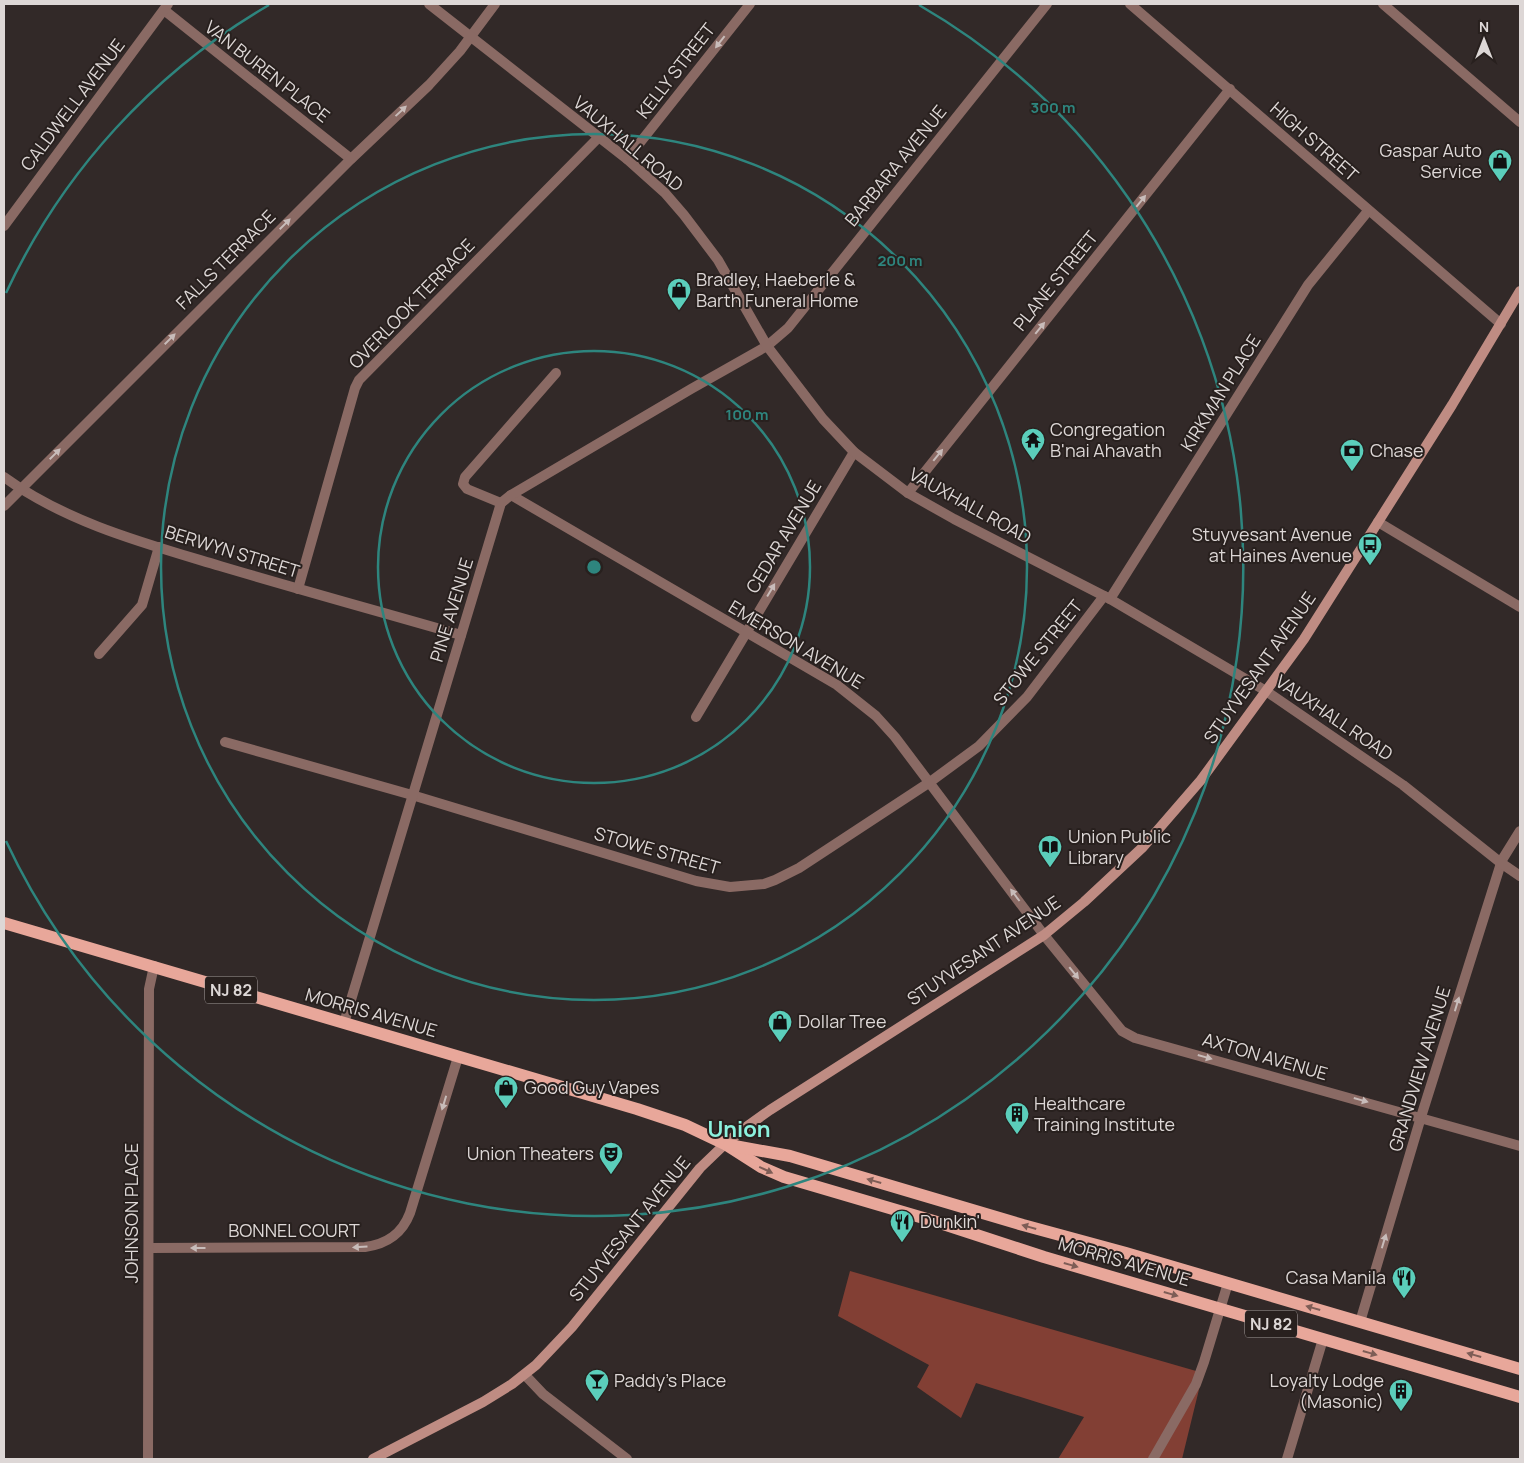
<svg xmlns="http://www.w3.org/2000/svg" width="1524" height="1463" font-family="Manrope,sans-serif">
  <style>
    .forest { fill: #823f34 }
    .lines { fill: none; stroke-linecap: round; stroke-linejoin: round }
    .minor { stroke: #8a6a64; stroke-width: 10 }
    .tertiary { stroke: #8a6a64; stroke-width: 10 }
    .secondary { stroke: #bf8c83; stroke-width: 10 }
    .primary { stroke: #e8a79a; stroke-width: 12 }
    .oneway { fill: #c8bcba }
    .oneway2 { fill: #7e5d56 }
    .ring { fill: none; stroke: #2e857e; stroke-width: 2.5 }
    .labels { text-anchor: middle; stroke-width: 4; stroke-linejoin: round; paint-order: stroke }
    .shield { fill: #28201e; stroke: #a7a09f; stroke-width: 1 }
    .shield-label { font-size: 16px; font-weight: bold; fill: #ddd7d6 }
    .street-label { font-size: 18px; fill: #ddd7d6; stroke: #28201e }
    .poi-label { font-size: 18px; fill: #ddd7d6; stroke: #28201e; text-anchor: start }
    .district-label { font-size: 22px; font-weight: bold; fill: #8bf1de; stroke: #28201e }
    .centre { fill: #2e857e; stroke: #28201e; stroke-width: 2.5 }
    .ring-label { font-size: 15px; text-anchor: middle; font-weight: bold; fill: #2e857e; stroke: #28201e; stroke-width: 4; stroke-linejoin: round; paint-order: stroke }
  </style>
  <rect width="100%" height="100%" fill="#322928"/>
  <path class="forest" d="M850,1271L1203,1373L1182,1459H1058L1084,1417L976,1383L961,1418L917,1387L929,1365L838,1316Z"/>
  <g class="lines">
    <g class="minor">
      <path d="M1130,4L1501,324"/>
      <path d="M1383,4L1520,122"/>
      <path d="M164,10L351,159"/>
      <path d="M627,159L750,4"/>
      <path d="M4,226L168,4"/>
      <path d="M4,477C67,523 147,544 220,566C301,590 381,612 461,635"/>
      <path d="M908,493L1230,89"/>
      <path d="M511,495L837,685L876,716L895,737L1044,935L1122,1031L1135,1038L1520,1146"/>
      <path d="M501,503L467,489L463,484L465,477L556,373"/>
      <path d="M4,506L351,159L429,85L460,51L495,4"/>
      <path d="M1378,522L1520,607"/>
      <path d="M298,589L355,388L359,380L598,138"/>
      <path d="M1110,599L1308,285L1368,211"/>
      <path d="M99,654L142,605L159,547"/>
      <path d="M696,717L854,452"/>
      <path d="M225,742L412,795L696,881L730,887L764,884L775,880L799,868L930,782L979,746L1027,697L1104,596"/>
      <path d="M344,1023L501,503L511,495L691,389L767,346L788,328L1047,4"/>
      <path d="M149,1248L365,1247C387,1244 402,1234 410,1213L458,1057"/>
      <path d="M1360,1322L1421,1117L1502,860L1520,831"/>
      <path d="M525,1375L543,1394L627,1459"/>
      <path d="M148,1459L149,989L154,966"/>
      <path d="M1153,1459L1196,1384L1204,1362L1228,1283"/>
      <path d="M1287,1459L1323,1339"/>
    </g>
    <path class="tertiary" d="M429,4L627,159L665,193L684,215L718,260L767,346L823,419L854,452L908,493L954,519L1110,599L1266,691L1403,785L1501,863L1520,876"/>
    <path class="secondary" d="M373,1459L483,1402L512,1384L536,1365L572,1327L700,1168L725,1144L746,1127L770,1110L1044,935L1084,902L1143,847L1201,780L1304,639L1452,405L1520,291"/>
    <g class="primary">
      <path d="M4,923L637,1109L685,1125L725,1144L761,1167L784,1177L937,1222L1044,1257L1520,1397"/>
      <path d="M729,1145L790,1156L1023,1225L1126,1253L1520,1369"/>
    </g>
  </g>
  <defs><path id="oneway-solid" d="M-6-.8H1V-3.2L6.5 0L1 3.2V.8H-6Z" transform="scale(1.25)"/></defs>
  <g class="oneway">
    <use href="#oneway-solid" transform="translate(720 42) rotate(128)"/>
    <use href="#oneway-solid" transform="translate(401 111) rotate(-43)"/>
    <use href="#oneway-solid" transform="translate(1141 201) rotate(-51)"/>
    <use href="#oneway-solid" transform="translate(285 224) rotate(-45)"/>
    <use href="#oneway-solid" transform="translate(1040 328) rotate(-51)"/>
    <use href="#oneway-solid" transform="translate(170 339) rotate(-45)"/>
    <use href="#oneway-solid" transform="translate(55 454) rotate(-45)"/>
    <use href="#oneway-solid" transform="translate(938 455) rotate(-51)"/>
    <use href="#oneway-solid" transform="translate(771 590) rotate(-59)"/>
    <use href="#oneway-solid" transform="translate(1015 895) rotate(-127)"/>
    <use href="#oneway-solid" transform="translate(1074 973) rotate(51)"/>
    <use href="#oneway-solid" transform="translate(1457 1004) rotate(-73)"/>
    <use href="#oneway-solid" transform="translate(1205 1057) rotate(16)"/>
    <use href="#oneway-solid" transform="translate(1361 1100) rotate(16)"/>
    <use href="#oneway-solid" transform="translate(444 1103) rotate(107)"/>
    <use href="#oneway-solid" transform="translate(1384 1241) rotate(-73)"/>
    <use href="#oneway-solid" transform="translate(360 1247) rotate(177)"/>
    <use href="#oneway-solid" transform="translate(198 1248) rotate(180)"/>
  </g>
  <g class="oneway2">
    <use href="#oneway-solid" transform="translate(766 1170) rotate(25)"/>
    <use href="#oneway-solid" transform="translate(874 1181) rotate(-164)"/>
    <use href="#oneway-solid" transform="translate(1029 1227) rotate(-164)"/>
    <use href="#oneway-solid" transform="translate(1071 1265) rotate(16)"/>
    <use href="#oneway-solid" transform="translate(1171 1294) rotate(16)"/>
    <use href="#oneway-solid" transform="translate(1313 1308) rotate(-164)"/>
    <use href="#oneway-solid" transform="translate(1370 1353) rotate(16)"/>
    <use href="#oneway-solid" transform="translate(1474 1355) rotate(-164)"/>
  </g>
  <g class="ring">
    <circle cx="594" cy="567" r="216"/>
    <circle cx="594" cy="567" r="433"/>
    <path d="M6 293A649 649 0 0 1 269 5M919 5A649 649 0 1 1 6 841"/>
  </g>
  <defs>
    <symbol id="shop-pin" viewBox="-11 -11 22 30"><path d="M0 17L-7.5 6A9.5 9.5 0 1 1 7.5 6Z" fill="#5bcebb" stroke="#28201e"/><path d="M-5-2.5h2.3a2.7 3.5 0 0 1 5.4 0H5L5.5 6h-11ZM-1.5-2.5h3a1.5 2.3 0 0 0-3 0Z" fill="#111"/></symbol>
    <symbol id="temple-pin" viewBox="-11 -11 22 30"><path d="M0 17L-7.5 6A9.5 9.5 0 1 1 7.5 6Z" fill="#5bcebb" stroke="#28201e"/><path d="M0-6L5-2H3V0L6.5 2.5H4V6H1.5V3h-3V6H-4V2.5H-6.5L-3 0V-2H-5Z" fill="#111"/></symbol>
    <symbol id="bank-pin" viewBox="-11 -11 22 30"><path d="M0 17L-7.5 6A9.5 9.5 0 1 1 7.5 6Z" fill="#5bcebb" stroke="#28201e"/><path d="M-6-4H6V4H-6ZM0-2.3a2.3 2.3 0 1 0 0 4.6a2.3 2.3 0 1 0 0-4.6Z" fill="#111"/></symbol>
    <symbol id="bus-pin" viewBox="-11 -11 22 30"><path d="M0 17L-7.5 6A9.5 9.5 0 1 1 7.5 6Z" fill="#5bcebb" stroke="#28201e"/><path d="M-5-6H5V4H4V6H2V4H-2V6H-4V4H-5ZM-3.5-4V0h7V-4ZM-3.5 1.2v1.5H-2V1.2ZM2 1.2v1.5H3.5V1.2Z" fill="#111"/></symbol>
    <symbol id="library-pin" viewBox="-11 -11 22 30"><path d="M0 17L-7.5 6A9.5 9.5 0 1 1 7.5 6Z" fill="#5bcebb" stroke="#28201e"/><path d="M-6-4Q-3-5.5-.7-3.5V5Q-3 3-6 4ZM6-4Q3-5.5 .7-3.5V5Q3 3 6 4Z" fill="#111"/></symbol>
    <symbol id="building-pin" viewBox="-11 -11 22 30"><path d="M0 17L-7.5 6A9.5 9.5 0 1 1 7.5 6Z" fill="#5bcebb" stroke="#28201e"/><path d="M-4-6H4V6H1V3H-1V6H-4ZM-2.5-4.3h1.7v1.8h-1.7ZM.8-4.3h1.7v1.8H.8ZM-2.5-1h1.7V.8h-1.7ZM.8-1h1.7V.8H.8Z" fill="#111"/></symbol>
    <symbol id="theatre-pin" viewBox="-11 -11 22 30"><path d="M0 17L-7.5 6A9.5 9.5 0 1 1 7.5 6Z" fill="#5bcebb" stroke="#28201e"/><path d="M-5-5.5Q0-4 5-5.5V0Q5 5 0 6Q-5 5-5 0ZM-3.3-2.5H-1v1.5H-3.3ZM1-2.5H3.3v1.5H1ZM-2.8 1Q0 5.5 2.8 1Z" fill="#111"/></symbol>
    <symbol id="restaurant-pin" viewBox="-11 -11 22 30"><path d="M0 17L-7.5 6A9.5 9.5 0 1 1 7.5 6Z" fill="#5bcebb" stroke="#28201e"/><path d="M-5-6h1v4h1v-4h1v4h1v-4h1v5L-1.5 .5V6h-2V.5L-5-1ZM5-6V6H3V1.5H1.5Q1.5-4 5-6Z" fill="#111"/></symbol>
    <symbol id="bar-pin" viewBox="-11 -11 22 30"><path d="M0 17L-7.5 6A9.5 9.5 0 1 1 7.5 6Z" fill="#5bcebb" stroke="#28201e"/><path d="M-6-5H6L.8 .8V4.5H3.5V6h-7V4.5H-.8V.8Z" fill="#111"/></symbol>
  </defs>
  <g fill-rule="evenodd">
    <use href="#shop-pin" x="1486" y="147" width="28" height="38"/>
    <use href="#shop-pin" x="665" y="276" width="28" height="38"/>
    <use href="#temple-pin" x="1019" y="426" width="28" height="38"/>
    <use href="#bank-pin" x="1338" y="437" width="28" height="38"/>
    <use href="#bus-pin" x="1356" y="531" width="28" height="38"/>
    <use href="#library-pin" x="1036" y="833" width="28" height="38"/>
    <use href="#shop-pin" x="766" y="1008" width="28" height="38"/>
    <use href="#shop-pin" x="492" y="1074" width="28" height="38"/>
    <use href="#building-pin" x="1003" y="1100" width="28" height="38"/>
    <use href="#theatre-pin" x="597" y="1140" width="28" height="38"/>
    <use href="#restaurant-pin" x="888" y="1208" width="28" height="38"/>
    <use href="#restaurant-pin" x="1390" y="1264" width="28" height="38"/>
    <use href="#bar-pin" x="583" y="1367" width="28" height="38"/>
    <use href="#building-pin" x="1387" y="1377" width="28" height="38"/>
  </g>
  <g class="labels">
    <g class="shield">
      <rect x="205" y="976.5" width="52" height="27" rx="4"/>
      <rect x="1245" y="1310.5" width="52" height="27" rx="4"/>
    </g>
    <g class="shield-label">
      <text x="231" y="996">NJ 82</text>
      <text x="1271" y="1330">NJ 82</text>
    </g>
    <g class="street-label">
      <text transform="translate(676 71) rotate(-52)" y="6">KELLY STREET</text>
      <text transform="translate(267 72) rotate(38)" y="6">VAN BUREN PLACE</text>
      <text transform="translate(73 105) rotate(-53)" y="6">CALDWELL AVENUE</text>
      <text transform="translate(1314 142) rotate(41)" y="6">HIGH STREET</text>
      <text transform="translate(628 144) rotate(40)" y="6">VAUXHALL ROAD</text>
      <text transform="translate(896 166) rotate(-51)" y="6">BARBARA AVENUE</text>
      <text transform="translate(226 260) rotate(-45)" y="6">FALLS TERRACE</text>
      <text transform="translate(1056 281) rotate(-51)" y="6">PLANE STREET</text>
      <text transform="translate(412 304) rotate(-46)" y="6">OVERLOOK TERRACE</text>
      <text transform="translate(1221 393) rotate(-58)" y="6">KIRKMAN PLACE</text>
      <text transform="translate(970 506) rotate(29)" y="6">VAUXHALL ROAD</text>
      <text transform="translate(784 537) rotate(-59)" y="6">CEDAR AVENUE</text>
      <text transform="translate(232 552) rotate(17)" y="6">BERWYN STREET</text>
      <text transform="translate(452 610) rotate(-73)" y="6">PINE AVENUE</text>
      <text transform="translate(796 645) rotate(31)" y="6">EMERSON AVENUE</text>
      <text transform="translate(1038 653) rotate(-51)" y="6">STOWE STREET</text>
      <text transform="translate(1260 668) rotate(-55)" y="6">STUYVESANT AVENUE</text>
      <text transform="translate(1334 718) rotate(34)" y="6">VAUXHALL ROAD</text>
      <text transform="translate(657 851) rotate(16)" y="6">STOWE STREET</text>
      <text transform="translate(984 951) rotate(-34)" y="6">STUYVESANT AVENUE</text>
      <text transform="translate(371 1013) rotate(16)" y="6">MORRIS AVENUE</text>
      <text transform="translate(1265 1057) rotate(16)" y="6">AXTON AVENUE</text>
      <text transform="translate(1420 1069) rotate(-73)" y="6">GRANDVIEW AVENUE</text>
      <text transform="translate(132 1213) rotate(-90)" y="6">JOHNSON PLACE</text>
      <text transform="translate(630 1229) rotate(-51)" y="6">STUYVESANT AVENUE</text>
      <text x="294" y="1237">BONNEL COURT</text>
      <text transform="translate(1124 1262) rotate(16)" y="6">MORRIS AVENUE</text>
    </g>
    <g class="poi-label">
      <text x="1482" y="157" text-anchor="end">Gaspar Auto<tspan x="1482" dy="21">Service</tspan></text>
      <text x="696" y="286">Bradley, Haeberle &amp;<tspan x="696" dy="21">Barth Funeral Home</tspan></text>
      <text x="1050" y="436">Congregation<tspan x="1050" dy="21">B'nai Ahavath</tspan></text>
      <text x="1370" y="457">Chase</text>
      <text x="1352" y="541" text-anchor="end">Stuyvesant Avenue<tspan x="1352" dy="21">at Haines Avenue</tspan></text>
      <text x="1068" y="843">Union Public<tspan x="1068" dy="21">Library</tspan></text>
      <text x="798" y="1028">Dollar Tree</text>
      <text x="524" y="1094">Good Guy Vapes</text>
      <text x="1034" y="1110">Healthcare<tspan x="1034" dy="21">Training Institute</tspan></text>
      <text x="594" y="1160" text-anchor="end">Union Theaters</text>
      <text x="920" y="1228">Dunkin'</text>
      <text x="1386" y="1284" text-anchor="end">Casa Manila</text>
      <text x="614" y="1387">Paddy's Place</text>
      <text x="1384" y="1387" text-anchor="end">Loyalty Lodge<tspan x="1384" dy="21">(Masonic)</tspan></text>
    </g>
    <g class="district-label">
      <text x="739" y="1137">Union</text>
    </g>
  </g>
  <circle cx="594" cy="567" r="8" class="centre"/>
  <g class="ring-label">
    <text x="1053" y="113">300 m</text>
    <text x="900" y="266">200 m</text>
    <text x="747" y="420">100 m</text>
  </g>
  <rect width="1524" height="1463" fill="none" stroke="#ddd7d6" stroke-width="10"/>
  <g transform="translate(1484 40)" stroke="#28201e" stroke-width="4" paint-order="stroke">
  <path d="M0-4L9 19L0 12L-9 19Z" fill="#ddd7d6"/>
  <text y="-8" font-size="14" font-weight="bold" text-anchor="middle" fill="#ddd7d6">N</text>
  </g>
</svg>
